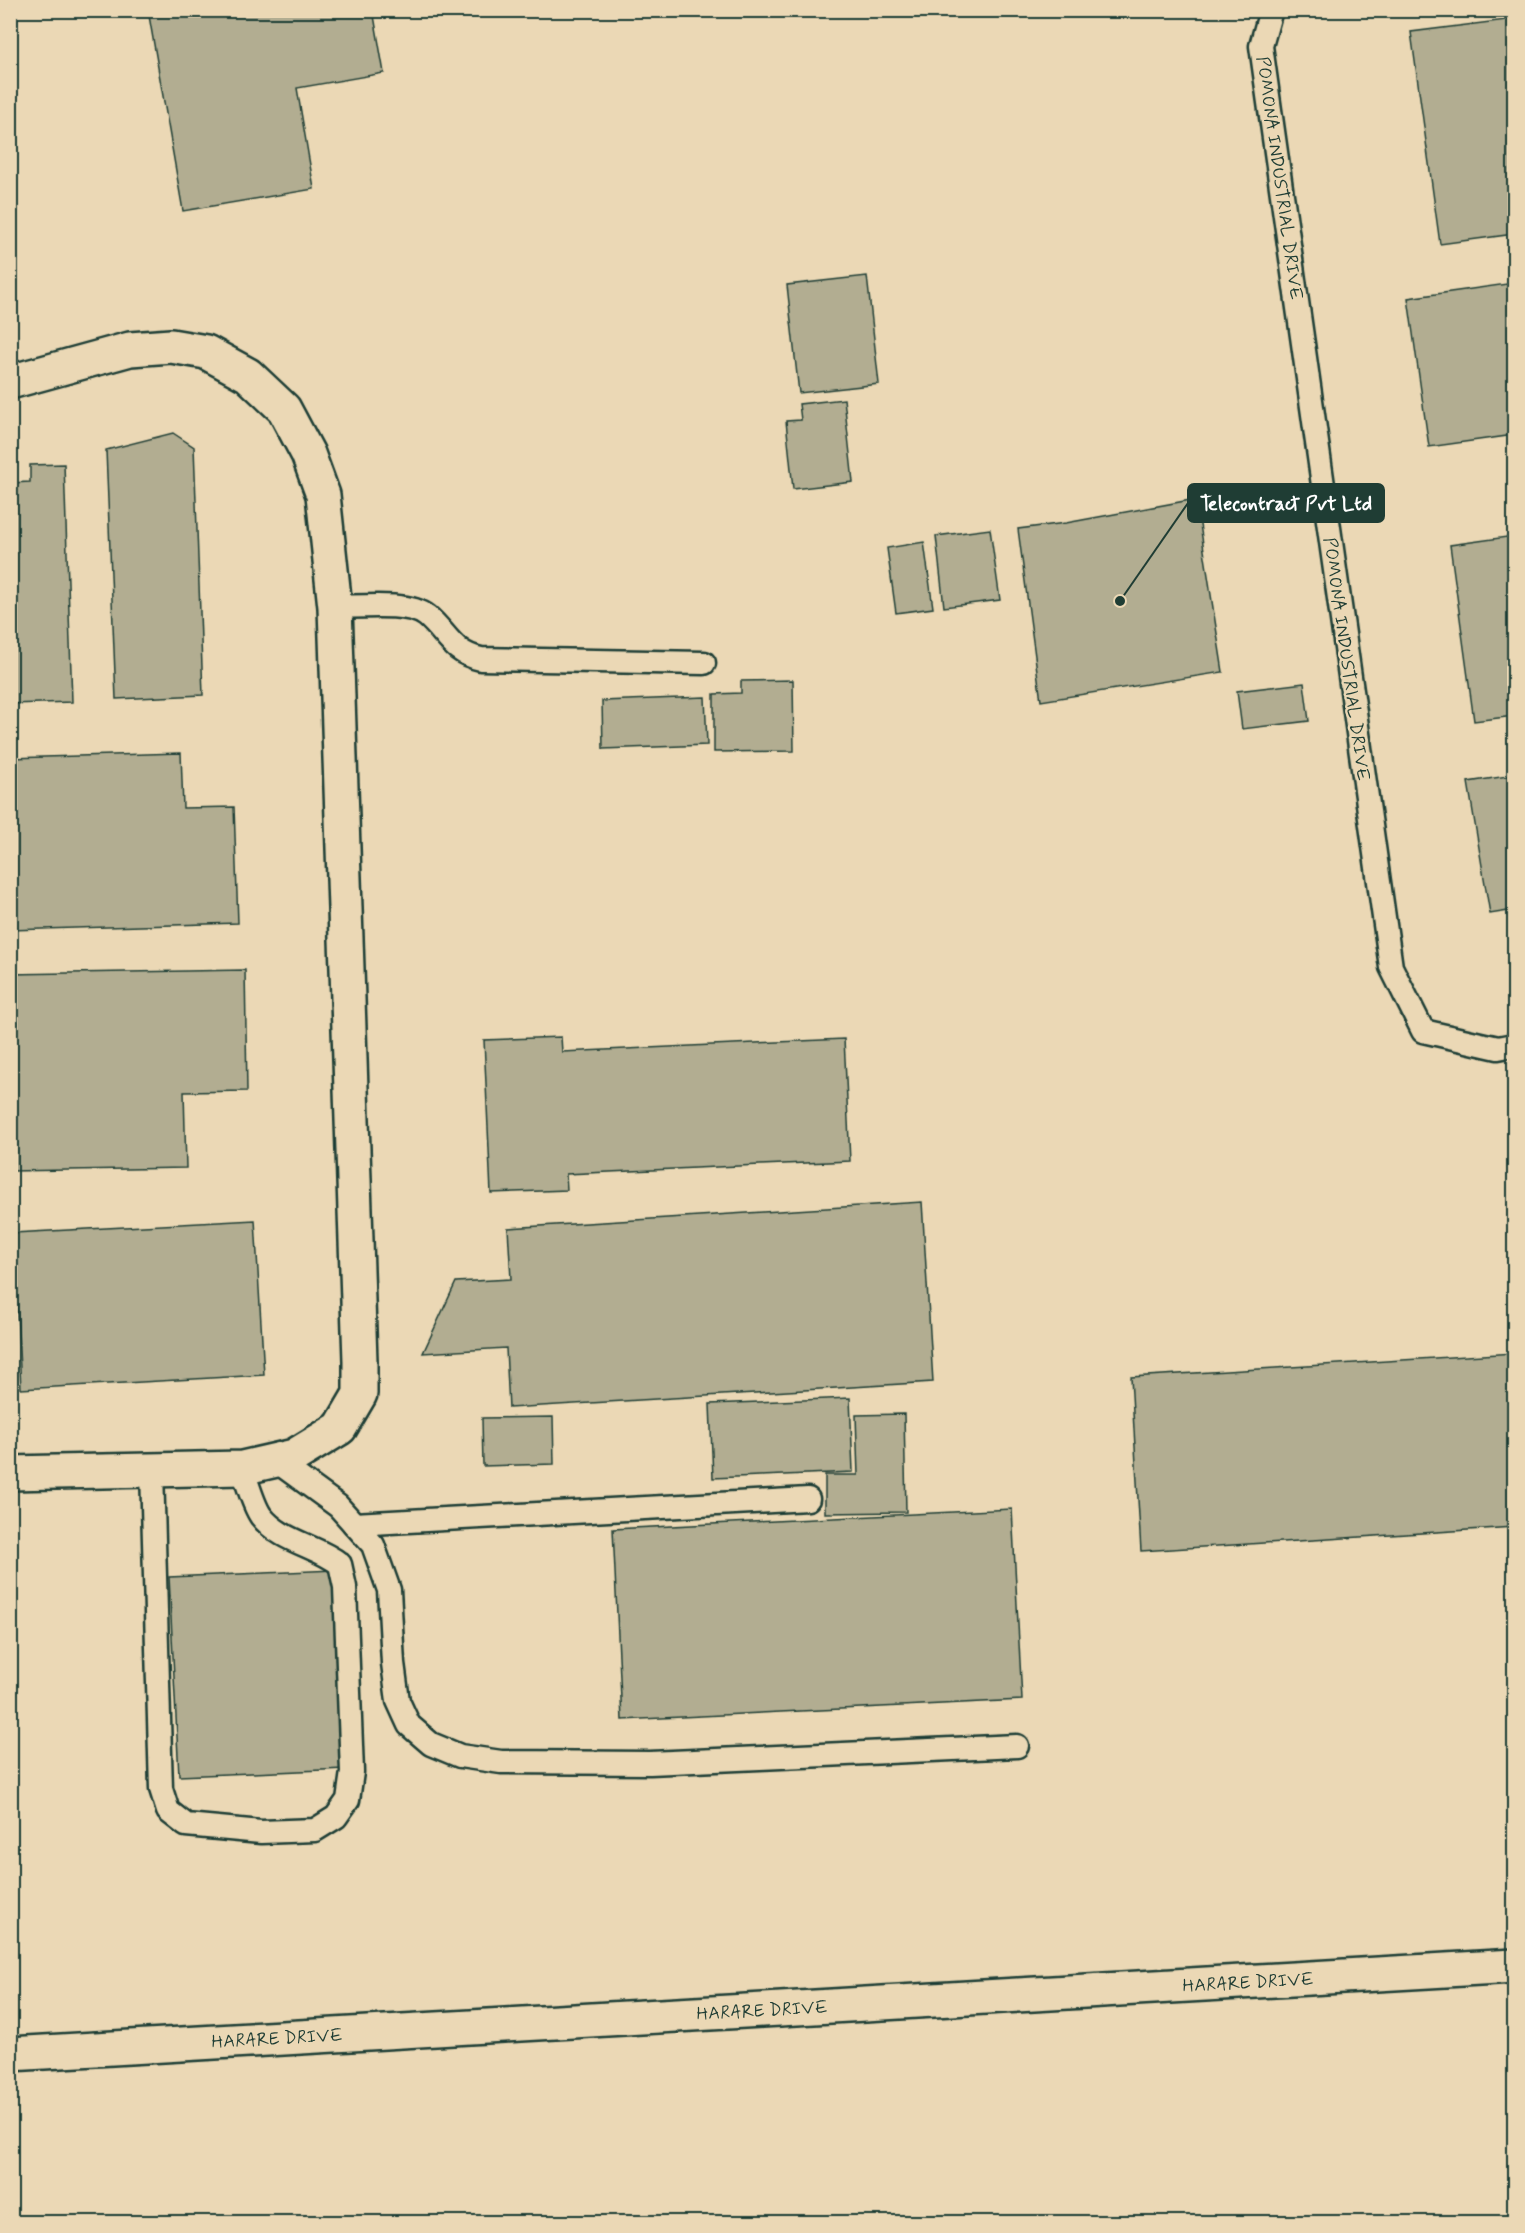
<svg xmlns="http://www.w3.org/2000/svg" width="1525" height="2233" font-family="Mynerve,sans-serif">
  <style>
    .building { fill: #b2ad91; stroke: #1f3d34; stroke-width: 1.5 }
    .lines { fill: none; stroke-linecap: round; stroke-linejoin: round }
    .lane-casing { stroke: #1f3d34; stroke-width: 27 }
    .street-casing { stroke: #1f3d34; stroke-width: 38 }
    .primary-casing { stroke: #1f3d34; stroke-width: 38 }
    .lane { stroke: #ebd8b5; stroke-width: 22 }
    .street { stroke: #ebd8b5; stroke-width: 33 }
    .primary { stroke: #ebd8b5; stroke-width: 33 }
    .labels { text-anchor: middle; stroke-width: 4.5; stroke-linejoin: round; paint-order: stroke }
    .street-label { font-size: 18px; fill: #1f3d34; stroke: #ebd8b5 }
    .leader { fill: none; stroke: #1f3d34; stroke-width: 2 }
    .callout-dot { fill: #1f3d34; stroke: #ebd8b5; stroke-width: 2 }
    .callout { fill: #1f3d34; stroke: #1f3d34; stroke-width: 2 }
    .callout-label { font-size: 20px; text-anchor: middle; font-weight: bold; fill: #fff }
  </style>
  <rect width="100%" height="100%" fill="#ebd8b5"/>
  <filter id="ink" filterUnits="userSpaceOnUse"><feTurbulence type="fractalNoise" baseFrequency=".0167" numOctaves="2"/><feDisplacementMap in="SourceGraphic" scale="12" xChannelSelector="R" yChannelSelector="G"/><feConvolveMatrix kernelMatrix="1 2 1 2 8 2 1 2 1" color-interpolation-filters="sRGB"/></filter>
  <g filter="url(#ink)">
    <g class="building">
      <path d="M148,10H373L384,73L297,88L314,189L183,211Z"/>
      <path d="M1514,19V234L1440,244L1411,32Z"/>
      <path d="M867,276L879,384L799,393L787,285Z"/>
      <path d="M1514,283V435L1429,447L1408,298Z"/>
      <path d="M844,399L853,482L793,489L786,421L801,420L799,404Z"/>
      <path d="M173,433L194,447L203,695L116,699L106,450Z"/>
      <path d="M64,464L72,702L10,704V483L30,482V465Z"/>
      <path d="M1196,499L1223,672L1041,701L1018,529L1066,523Z"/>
      <path d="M990,529L1000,600L944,607L936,536Z"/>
      <path d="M1514,536V716L1474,721L1450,545Z"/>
      <path d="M924,542L933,608L896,613L887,548Z"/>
      <path d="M793,680L794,751L714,752V694L741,693V681Z"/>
      <path d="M1304,683L1309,721L1242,729L1237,691Z"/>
      <path d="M705,697L707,745L603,749L602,701Z"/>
      <path d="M181,753L183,808L234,807L238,923L10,930V758Z"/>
      <path d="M1514,775V910L1490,914L1468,782Z"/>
      <path d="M245,970L247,1091L184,1092L186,1168L10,1171V974Z"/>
      <path d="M561,1037L562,1052L844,1039L850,1161L566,1174L567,1190L491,1193L484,1040Z"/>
      <path d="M922,1202L933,1382L509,1408L506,1348L423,1353L456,1282L511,1279L508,1228Z"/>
      <path d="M255,1220L264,1375L21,1389L13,1233Z"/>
      <path d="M1514,1353V1527L1141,1551L1131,1377Z"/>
      <path d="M850,1398L853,1472L713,1478L710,1404Z"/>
      <path d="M904,1414L906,1512L825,1513V1475H858L856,1415Z"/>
      <path d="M553,1417L554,1464L483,1466L482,1418Z"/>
      <path d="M1012,1509L1022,1700L622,1720L613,1529Z"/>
      <path d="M335,1570L345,1769L179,1776L169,1577Z"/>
    </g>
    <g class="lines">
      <defs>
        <g id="lane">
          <path d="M1271,10L1261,46L1391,967L1423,1031L1498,1048L1514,1045"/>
          <path d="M335,607C359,607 409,601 427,616C447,633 452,653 481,659L704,663"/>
          <path d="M275,1460L338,1506L373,1545L389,1590L393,1663L398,1701L409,1725L431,1744L460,1756L501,1762L650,1763L1017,1746"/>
          <path d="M152,1470L161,1789L168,1811L186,1825L261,1832L315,1830L336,1817L348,1800L352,1772L345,1587L340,1564C316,1545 281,1542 261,1516C253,1505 247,1481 242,1468"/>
          <path d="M354,1524L808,1499"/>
        </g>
        <path id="street" d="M10,382L130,349L171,346L206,352L248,375L284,409L308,454L323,495L335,607L360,1361V1394L340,1428L294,1456L242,1468L10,1473"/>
        <path id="primary" d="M10,2054L1514,1966"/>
      </defs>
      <use href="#lane" class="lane-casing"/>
      <use href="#street" class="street-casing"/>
      <use href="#primary" class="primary-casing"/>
      <use href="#lane" class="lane"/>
      <use href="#street" class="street"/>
      <use href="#primary" class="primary"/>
    </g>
  </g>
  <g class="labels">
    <g class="street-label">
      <text transform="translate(1280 178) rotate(82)" y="6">POMONA INDUSTRIAL DRIVE</text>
      <text transform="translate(1347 659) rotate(82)" y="6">POMONA INDUSTRIAL DRIVE</text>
      <text transform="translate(1248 1982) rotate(-3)" y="6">HARARE DRIVE</text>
      <text transform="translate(762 2010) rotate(-3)" y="6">HARARE DRIVE</text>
      <text transform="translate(277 2038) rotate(-3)" y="6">HARARE DRIVE</text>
    </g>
  </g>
  <path class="leader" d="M1120 601L1188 503"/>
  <circle class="callout-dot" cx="1120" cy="601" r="6"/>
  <rect class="callout" x="1188" y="484" width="196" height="38" rx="6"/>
  <g class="callout-label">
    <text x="1286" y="510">Telecontract Pvt Ltd</text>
  </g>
  <rect width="1525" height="2233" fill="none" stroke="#ebd8b5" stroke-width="36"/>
  <rect x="18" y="18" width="1489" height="2197" fill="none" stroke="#1f3d34" stroke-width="2" filter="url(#ink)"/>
</svg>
